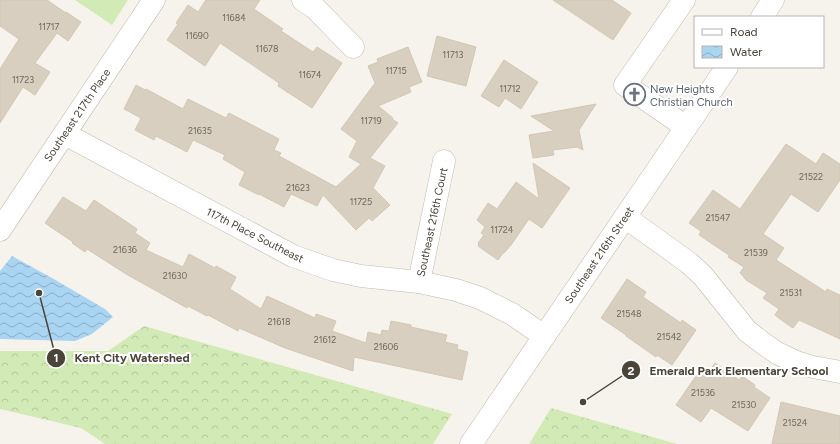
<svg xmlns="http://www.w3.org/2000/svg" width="840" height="444" font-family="Figtree,sans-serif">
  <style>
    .green { fill: #d2eab5 }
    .forest { fill: url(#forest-crowns) }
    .water { fill: url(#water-waves) }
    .building { fill: #d8cfc1; stroke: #d3c7b4 }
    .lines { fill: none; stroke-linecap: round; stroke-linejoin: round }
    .minor-casing { stroke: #c2bbae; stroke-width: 23 }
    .minor { stroke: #fff; stroke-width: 22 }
    .labels { text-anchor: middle; stroke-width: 4; stroke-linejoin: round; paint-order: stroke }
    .number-label { font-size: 9px; fill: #6e675b }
    .worship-label { font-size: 11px; fill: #5b616d; stroke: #fff; text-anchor: start }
    .street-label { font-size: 11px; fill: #4b4439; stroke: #fff }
    .leader { fill: none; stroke: #4b4439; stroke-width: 1.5 }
    .callout-dot { fill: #4b4439; stroke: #fff; stroke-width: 1.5 }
    .mark-label { font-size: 12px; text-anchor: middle; font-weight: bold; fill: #fff }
    .callout-label { font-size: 12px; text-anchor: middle; font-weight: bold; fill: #4b4439; stroke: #fff; stroke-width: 4; stroke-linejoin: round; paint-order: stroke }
  </style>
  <defs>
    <pattern id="forest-crowns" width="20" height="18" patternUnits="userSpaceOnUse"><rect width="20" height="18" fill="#d2eab5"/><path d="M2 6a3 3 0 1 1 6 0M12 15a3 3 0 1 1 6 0" fill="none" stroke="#b6ca9c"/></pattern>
    <pattern id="water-waves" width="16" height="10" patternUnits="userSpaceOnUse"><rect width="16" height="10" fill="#a9d4f2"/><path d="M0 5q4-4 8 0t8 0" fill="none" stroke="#8caec5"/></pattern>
  </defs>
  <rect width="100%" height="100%" fill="#f6f3ec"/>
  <path class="green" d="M75,0H128L112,25Z"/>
  <g class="forest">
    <path d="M144,326L452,414L433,444H105L81,428L0,409V351H108Z"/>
    <path d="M551,408L677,444H529Z"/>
  </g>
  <path class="water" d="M12,256L52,278L105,309L113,317L92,334L75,341L0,339V271Z"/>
  <g class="building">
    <path d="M0,0H47L66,13V12L81,22L68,41L57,33L35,63L50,72L35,95L23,87L0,123V69L19,39L0,26Z"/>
    <path d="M206,0H260L254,9L283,29L281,31L313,52L317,47L342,63L312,108L278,86L279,83L220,43L205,66L167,40L178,24L176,23L188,5L198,12Z"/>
    <path d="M553,0H612L631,13L613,40Z"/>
    <path d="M437,36L476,47L466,86L427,76Z"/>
    <path d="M408,47L422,82L409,87L411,92L378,106L393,118L392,119L398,123L370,158L385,166L373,188L390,205L372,221L369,218L356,230L323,195L317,206L291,194L284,207L259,194V195L239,185L245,172L223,159L225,155L193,140L187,152L156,136L154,140L135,130L141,118L124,109L136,85L145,90L146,89L183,109L188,99L226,118L229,113L279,139L274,150L281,153L279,156L336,187L361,164L349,157L357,141L341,129L375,83L368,66L378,62L377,59Z"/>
    <path d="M504,60L538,82L521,109L505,98L499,107L481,96Z"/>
    <path d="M596,104L579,130L583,150L577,147L553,150L554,155L533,158L529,135L554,131L531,116Z"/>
    <path d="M786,144L816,164L823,153L840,164V180L818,212L791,194L763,234L784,248L776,260L826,292L827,289L840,295V339L799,320L793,328L784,322L775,315L779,309L763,298L767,293L746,280L744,278V277L740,273L744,267L728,257L729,255L699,235L701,231L689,223L713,190L740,209Z"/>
    <path d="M533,163L570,188L542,228L529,219L511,245L504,253H503L498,260L478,246L479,244L478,243L484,235L481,233L485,227L477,220L488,203L497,209L516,182L539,199Z"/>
    <path d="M63,197L86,211L94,200L137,229L135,233L150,243L146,250L183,267L189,254L215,268L216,266L236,277L230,289L261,309L267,296L315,318L316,314L336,321L332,331L366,343L368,332L381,335L382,330L389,331L391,321L411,325V327L447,335L445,342L458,345L457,349L468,352L462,380L354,357L353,371L285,348L239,328L238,331L208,315L207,316L188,306L187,308L126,274L87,249L85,252L72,243L73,242L45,223Z"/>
    <path d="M627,279L646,292L643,297L681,323L682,320L696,330L672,365L657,355L656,357L626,336V335L601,318Z"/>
    <path d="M715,363L739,380L742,376L755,385L754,387L770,398L748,431L711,408L701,422L676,405L698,373L705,377Z"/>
    <path d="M781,402L840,416V444H772Z"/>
  </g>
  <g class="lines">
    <defs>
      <g id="minor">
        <path d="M303,0L315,8L353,47"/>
        <path d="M684,0L625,85L686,127"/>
        <path d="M762,17L773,0"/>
        <path d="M65,134L293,256L333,270L361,276L419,282L456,290L480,298L512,314L544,336"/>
        <path d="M625,217L689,263L703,276L747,331L764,344L777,353L796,362L813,367L840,372"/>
        <path d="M0,230L154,0"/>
        <path d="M419,282L444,161"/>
        <path d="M471,444L727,67"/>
      </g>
    </defs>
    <use href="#minor" class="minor-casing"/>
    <use href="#minor" class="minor"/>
  </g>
  <defs>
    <symbol id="church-ring" viewBox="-11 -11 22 22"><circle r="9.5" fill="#fff" stroke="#6b7280" stroke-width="1.5"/><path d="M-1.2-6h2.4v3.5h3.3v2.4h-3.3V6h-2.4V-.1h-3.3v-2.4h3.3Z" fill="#6b7280"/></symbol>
  </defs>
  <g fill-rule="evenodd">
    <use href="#church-ring" x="622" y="82" width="25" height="25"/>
  </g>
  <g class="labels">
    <g class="number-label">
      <text x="234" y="21">11684</text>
      <text x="49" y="30">11717</text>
      <text x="197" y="39">11690</text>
      <text x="267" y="52">11678</text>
      <text x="453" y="58">11713</text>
      <text x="396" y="74">11715</text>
      <text x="310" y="78">11674</text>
      <text x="23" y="83">11723</text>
      <text x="510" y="92">11712</text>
      <text x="371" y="124">11719</text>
      <text x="200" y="134">21635</text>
      <text x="811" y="180">21522</text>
      <text x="298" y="191">21623</text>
      <text x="361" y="205">11725</text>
      <text x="718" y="221">21547</text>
      <text x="502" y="233">11724</text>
      <text x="125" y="253">21636</text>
      <text x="756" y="256">21539</text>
      <text x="175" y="279">21630</text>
      <text x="791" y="296">21531</text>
      <text x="629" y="317">21548</text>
      <text x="279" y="325">21618</text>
      <text x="669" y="340">21542</text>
      <text x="325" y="343">21612</text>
      <text x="386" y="350">21606</text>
      <text x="703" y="396">21536</text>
      <text x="744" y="408">21530</text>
      <text x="795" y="426">21524</text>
    </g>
    <g class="worship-label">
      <text x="650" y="93">New Heights<tspan x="650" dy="13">Christian Church</tspan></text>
    </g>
    <g class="street-label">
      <text transform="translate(77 115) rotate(-56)" y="4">Southeast 217th Place</text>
      <text transform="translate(432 222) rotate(-78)" y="4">Southeast 216th Court</text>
      <text transform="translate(255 235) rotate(27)" y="4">117th Place Southeast</text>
      <text transform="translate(599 255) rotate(-56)" y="4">Southeast 216th Street</text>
    </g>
  </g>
  <path class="leader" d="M39 293L56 358M583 402L631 370"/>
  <g class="callout-dot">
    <circle cx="39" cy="293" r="4"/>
    <circle cx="583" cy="402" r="4"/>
    <circle cx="56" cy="358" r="10"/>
    <circle cx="631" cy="370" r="10"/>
  </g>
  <g class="mark-label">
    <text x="56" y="362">1</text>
    <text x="631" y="375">2</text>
  </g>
  <g class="callout-label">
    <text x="132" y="362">Kent City Watershed</text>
    <text x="739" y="375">Emerald Park Elementary School</text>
  </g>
  <rect x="694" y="16" width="130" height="52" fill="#ffffff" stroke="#b7b4b0"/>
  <rect x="702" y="29" width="20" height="6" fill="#ffffff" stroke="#b7b4b0"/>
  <text x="730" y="36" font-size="12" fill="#4b4439">Road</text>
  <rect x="702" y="46" width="20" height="12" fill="url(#water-waves)" stroke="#b7b4b0"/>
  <text x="730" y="56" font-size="12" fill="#4b4439">Water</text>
</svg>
